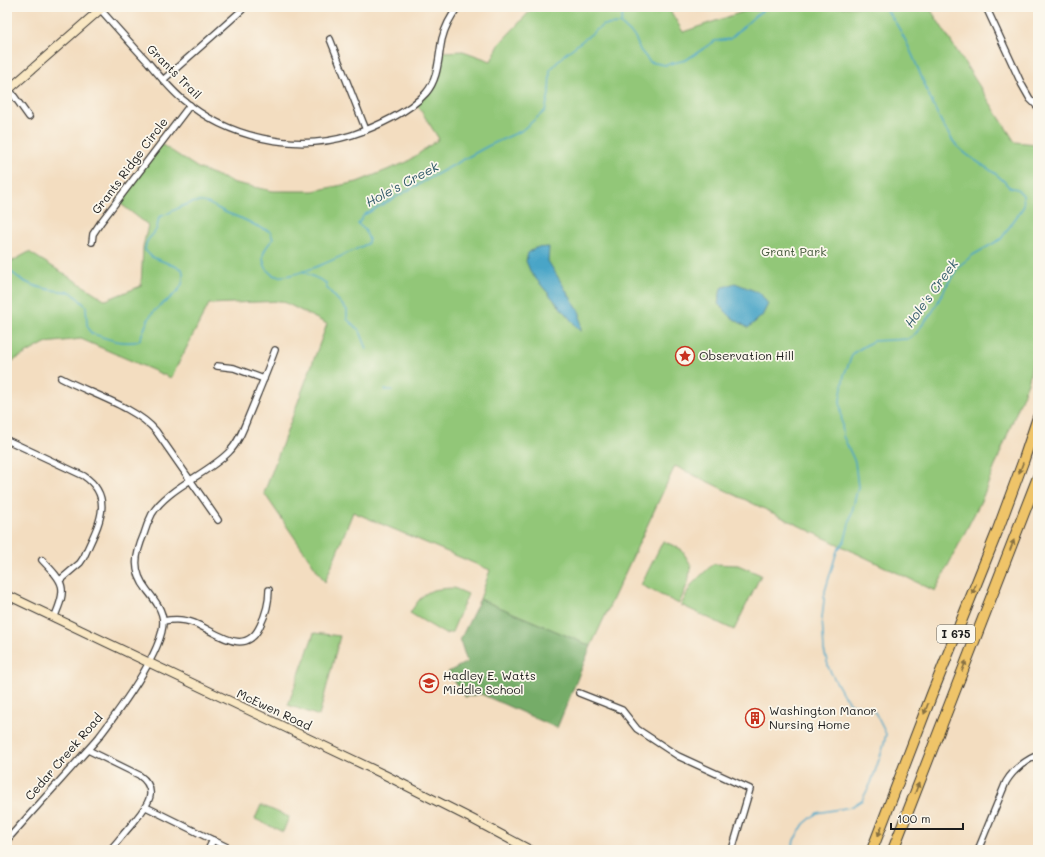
<svg xmlns="http://www.w3.org/2000/svg" width="1045" height="857" font-family="Mali,sans-serif">
  <style>
    .green { fill: #92c778; stroke: #57724a }
    .forest { fill: #75ac68; stroke: #486442 }
    .water { fill: #49a5c7; stroke: #326072 }
    .lines { fill: none; stroke-linecap: round; stroke-linejoin: round }
    .stream { stroke: #49a5c7; stroke-width: 1.5 }
    .street-casing { stroke: #3c3935; stroke-width: 8 }
    .secondary-casing { stroke: #3c3935; stroke-width: 10 }
    .highway-casing { stroke: #3c3935; stroke-width: 12 }
    .street { stroke: #fff; stroke-width: 5.5 }
    .secondary { stroke: #f9e7c3; stroke-width: 8 }
    .highway { stroke: #efc469; stroke-width: 10 }
    .oneway { fill: #867042 }
    .labels { text-anchor: middle; stroke-width: 3.5; stroke-linejoin: round; paint-order: stroke }
    .shield { fill: #fbf7ec; stroke: #5f5e5a; stroke-width: 1 }
    .shield-label { font-size: 11px; font-weight: bold; fill: #1c1c1c }
    .street-label { font-size: 12px; fill: #1c1c1c; stroke: #fbf7ec }
    .park-label { font-size: 12px; fill: #45583c; stroke: #fbf7ec }
    .poi-label { font-size: 12px; fill: #1c1c1c; stroke: #fbf7ec; text-anchor: start }
    .water-label { font-size: 13px; font-style: italic; fill: #305a69; stroke: #fbf7ec }
  </style>
  <rect width="100%" height="100%" fill="#fbf7ec"/>
  <filter id="ink" filterUnits="userSpaceOnUse"><feTurbulence type="fractalNoise" baseFrequency=".025" numOctaves="2"/><feDisplacementMap in="SourceGraphic" scale="8" xChannelSelector="R" yChannelSelector="G"/><feConvolveMatrix kernelMatrix="1 2 1 2 8 2 1 2 1" color-interpolation-filters="sRGB"/></filter>
  <filter id="wash" filterUnits="userSpaceOnUse"><feTurbulence type="fractalNoise" baseFrequency=".012" numOctaves="4" result="noise"/><feDisplacementMap in="SourceGraphic" scale="16" xChannelSelector="R" yChannelSelector="G"/><feGaussianBlur stdDeviation="0.9" result="paint"/><feColorMatrix in="noise" values="0 0 0 0 0 0 0 0 0 0 0 0 0 0 0 0 0 1.4 0 .05"/><feComposite in="paint" operator="in"/></filter>
  <g filter="url(#wash)">
    <rect width="100%" height="100%" fill="#f3ddc0"/>
    <g class="green">
      <path d="M534,7H668L683,32L757,7H929L1015,142L1037,144L1038,145V328L1029,380L982,499L935,591L675,466L591,646L480,599L490,570L353,512L325,582L264,493L327,324L282,301L209,304L171,378L81,339L45,343L7,364V264L29,252L106,300L141,286L143,247L148,225L117,201L161,144L198,168L235,183L273,191H313L357,182L407,162L439,139L416,103L431,86L440,52L463,51L491,61L500,43Z"/>
      <path d="M663,541L681,549L691,565L688,583L679,604L641,585Z"/>
      <path d="M713,564L738,565L761,575L734,630L681,605L692,584Z"/>
      <path d="M454,588L468,594L452,632L445,634L410,613C424,591 428,589 454,588Z"/>
      <path d="M314,633L340,636L319,716L288,705Z"/>
      <path d="M261,805L289,817L283,832L255,819Z"/>
    </g>
    <path class="forest" d="M480,599L591,646L557,728L481,694L465,697L448,672L467,662L460,640Z"/>
    <g class="water">
      <path d="M549,247L548,261L580,313L581,332L531,273L526,261L528,253L535,248Z"/>
      <path d="M735,283L760,293L768,304L762,316L748,328L731,317L718,304L721,288Z"/>
    </g>
    <g class="lines">
      <g class="stream">
        <path d="M621,24L624,7"/>
        <path d="M7,269C12,272 17,277 22,280C37,289 55,291 71,292L86,306L87,325L91,333C108,339 122,345 139,341C143,333 146,323 151,315C160,301 190,293 182,269L152,257L145,250C146,237 151,239 156,230C158,226 158,221 159,217C172,213 181,204 196,202C207,200 216,208 225,212C231,215 239,217 245,220C254,224 260,229 270,231L273,239C265,248 260,255 265,266C267,270 269,273 273,275C289,283 350,252 367,244L369,240L365,230L358,224L364,215L430,178L488,146L521,131L545,111L549,94L550,70L565,54L603,25L621,24L635,37L640,50L650,62L665,65L686,60L715,41L730,39L755,16L768,7"/>
        <path d="M303,271C310,276 318,278 326,283V287L347,310V319L360,331L367,349"/>
        <path d="M385,390H392"/>
        <path d="M792,850L794,840L804,824L817,813L851,807L862,800L871,783L883,748L886,734L876,714L870,707L851,704L844,696L829,669L824,650L822,618L825,591L837,551L845,540L858,487L855,462L843,436L840,400L844,375L853,353L873,341L908,339L916,333L933,311L947,285L959,266L973,255L1001,239L1024,206L1023,195L1017,189L1009,187C994,167 965,160 951,138C924,98 916,45 884,7"/>
      </g>
    </g>
  </g>
  <g filter="url(#ink)">
    <g class="lines">
      <defs>
        <g id="street">
          <path d="M986,7L1022,85L1030,99L1038,107"/>
          <path d="M100,9C116,27 131,44 147,61C158,74 169,88 182,99C228,138 295,153 352,135C376,127 409,112 426,93C439,78 438,58 442,39C445,27 451,16 458,7"/>
          <path d="M330,39L366,130"/>
          <path d="M163,80L242,10"/>
          <path d="M9,89L29,117"/>
          <path d="M92,242L93,234L101,222L190,105"/>
          <path d="M217,366L234,368L264,379"/>
          <path d="M61,378C89,393 136,407 156,431L218,520"/>
          <path d="M7,440L84,476C117,499 96,528 84,557L80,563L60,580"/>
          <path d="M42,560C64,583 68,587 54,618"/>
          <path d="M163,621C173,619 184,619 194,623C215,631 245,659 260,626C266,614 269,604 269,590"/>
          <path d="M579,693L622,710L637,729L678,756L750,789L732,850"/>
          <path d="M88,750L139,775C161,791 146,807 133,823C125,832 118,841 110,850"/>
          <path d="M146,807L233,850"/>
          <path d="M7,840L99,737C117,713 163,652 163,622C163,610 154,599 147,590C132,571 135,555 144,534C146,527 149,520 152,514C166,489 209,473 229,452C239,442 244,427 249,415C258,393 267,372 275,350"/>
          <path d="M208,850L213,840"/>
          <path d="M978,850L1006,782C1014,769 1024,761 1038,755"/>
        </g>
        <g id="secondary">
          <path d="M7,91L103,7"/>
          <path d="M7,595L385,775L472,819L530,850"/>
        </g>
        <g id="highway">
          <path d="M872,850L932,694L997,532L1023,462L1038,417"/>
          <path d="M893,850L1038,477"/>
        </g>
      </defs>
      <use href="#street" class="street-casing"/>
      <use href="#secondary" class="secondary-casing"/>
      <use href="#highway" class="highway-casing"/>
      <use href="#street" class="street"/>
      <use href="#secondary" class="secondary"/>
      <use href="#highway" class="highway"/>
    </g>
    <defs><path id="oneway-solid" d="M-6-.8H1V-3.2L6.5 0L1 3.2V.8H-6Z"/></defs>
    <g class="oneway">
      <use href="#oneway-solid" transform="translate(1021 468) rotate(111)"/>
      <use href="#oneway-solid" transform="translate(1012 545) rotate(-69)"/>
      <use href="#oneway-solid" transform="translate(974 589) rotate(112)"/>
      <use href="#oneway-solid" transform="translate(964 666) rotate(-69)"/>
      <use href="#oneway-solid" transform="translate(926 709) rotate(111)"/>
      <use href="#oneway-solid" transform="translate(917 788) rotate(-69)"/>
      <use href="#oneway-solid" transform="translate(880 831) rotate(111)"/>
    </g>
  </g>
  <defs>
    <symbol id="sight-ring" viewBox="-11 -11 22 22"><circle r="9.5" fill="#fbf7ec" stroke="#c8321e" stroke-width="1.5"/><path d="M0-6L1.8-2.2L6-1.7L2.9 1.2L3.7 5.4L0 3.3L-3.7 5.4L-2.9 1.2L-6-1.7L-1.8-2.2Z" fill="#c8321e"/></symbol>
    <symbol id="school-ring" viewBox="-11 -11 22 22"><circle r="9.5" fill="#fbf7ec" stroke="#c8321e" stroke-width="1.5"/><path d="M0-5L7-2L0 1L-7-2ZM-4 1L0 2.5L4 1V4Q0 6-4 4Z" fill="#c8321e"/></symbol>
    <symbol id="building-ring" viewBox="-11 -11 22 22"><circle r="9.5" fill="#fbf7ec" stroke="#c8321e" stroke-width="1.5"/><path d="M-4-6H4V6H1V3H-1V6H-4ZM-2.5-4.3h1.7v1.8h-1.7ZM.8-4.3h1.7v1.8H.8ZM-2.5-1h1.7V.8h-1.7ZM.8-1h1.7V.8H.8Z" fill="#c8321e"/></symbol>
  </defs>
  <g fill-rule="evenodd">
    <use href="#sight-ring" x="674" y="345" width="22" height="22"/>
    <use href="#school-ring" x="418" y="672" width="22" height="22"/>
    <use href="#building-ring" x="744" y="707" width="22" height="22"/>
  </g>
  <g class="labels">
    <rect class="shield" x="937" y="625" width="38" height="18" rx="3"/>
    <g class="shield-label">
      <text x="956" y="638">I 675</text>
    </g>
    <g class="street-label">
      <text transform="translate(174 72) rotate(45)" y="4">Grants Trail</text>
      <text transform="translate(130 166) rotate(-53)" y="4">Grants Ridge Circle</text>
      <text transform="translate(274 710) rotate(25)" y="4">McEwen Road</text>
      <text transform="translate(64 757) rotate(-49)" y="4">Cedar Creek Road</text>
    </g>
    <g class="park-label">
      <text x="794" y="256">Grant Park</text>
    </g>
    <g class="poi-label">
      <text x="699" y="360">Observation Hill</text>
      <text x="443" y="680">Hadley E. Watts<tspan x="443" dy="14">Middle School</tspan></text>
      <text x="769" y="715">Washington Manor<tspan x="769" dy="14">Nursing Home</tspan></text>
    </g>
    <g class="water-label">
      <text transform="translate(402 184) rotate(-28)" y="5">Hole's Creek</text>
      <text transform="translate(931 293) rotate(-54)" y="5">Hole's Creek</text>
    </g>
  </g>
  <rect width="1045" height="857" fill="none" stroke="#fbf7ec" stroke-width="24"/>
  <path d="M891 823v6h72v-6" fill="none" stroke="#1c1c1c" stroke-width="2"/>
  <text x="897" y="823" font-size="12" fill="#1c1c1c" stroke="#fbf7ec" stroke-width="3" paint-order="stroke">100 m</text>
</svg>
